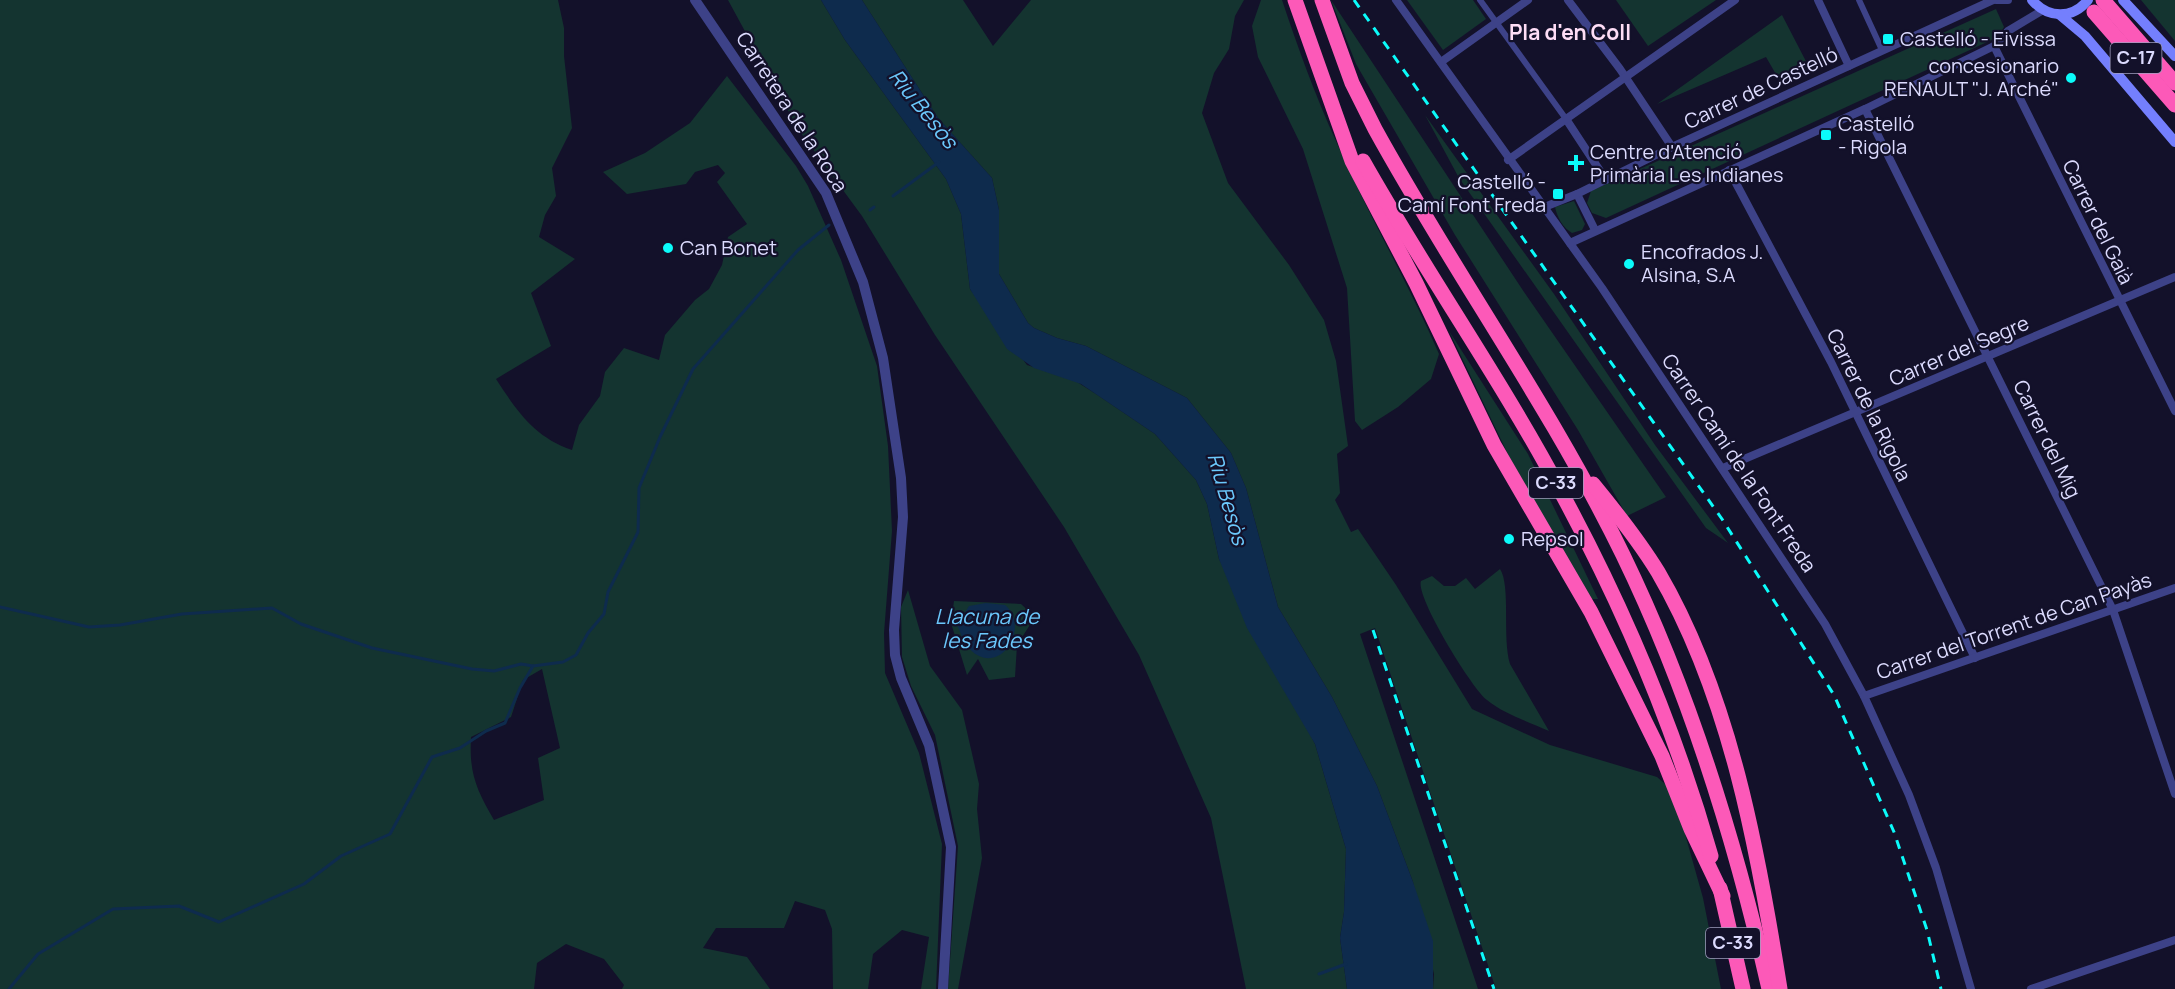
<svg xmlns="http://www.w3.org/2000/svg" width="2175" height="989" font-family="Manrope,sans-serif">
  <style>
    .green { fill: #143430; fill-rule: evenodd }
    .water { fill: #0e2b4d }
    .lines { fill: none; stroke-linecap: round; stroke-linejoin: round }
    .stream { stroke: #0e2b4d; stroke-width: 3 }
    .pedestrian { stroke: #3d4288; stroke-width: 6 }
    .minor { stroke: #3d4288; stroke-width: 8 }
    .tertiary { stroke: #3d4288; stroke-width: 10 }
    .secondary { stroke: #747ffd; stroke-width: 10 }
    .motorway { stroke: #fc59b8; stroke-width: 15 }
    .rail { stroke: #0bfbfa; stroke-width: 3; stroke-dasharray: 9 8; stroke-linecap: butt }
    .poi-dot { fill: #0bfbfa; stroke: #13112a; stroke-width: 2 }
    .labels { text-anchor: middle; stroke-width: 4.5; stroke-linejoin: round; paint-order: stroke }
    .shield { fill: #13112a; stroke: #a09ebe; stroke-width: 1.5 }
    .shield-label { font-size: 18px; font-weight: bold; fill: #dcdbfe }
    .poi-label { font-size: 20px; fill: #dcdbfe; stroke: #13112a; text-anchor: start }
    .street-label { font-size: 20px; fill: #dcdbfe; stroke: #13112a }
    .neighbourhood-label { font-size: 21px; font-weight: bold; fill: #feddf6; stroke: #13112a }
    .water-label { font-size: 21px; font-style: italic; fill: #6bc8fc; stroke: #13112a }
  </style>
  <rect width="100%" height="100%" fill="#13112a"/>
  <g class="green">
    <path d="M0,0H558L564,28V56L572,128L552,168L556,196L545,215L539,237L575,259L531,293L551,346L496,379C517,411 534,437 572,450L579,425L600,396L605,372L624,348L659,360L665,335L695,300L709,289L722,265L728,237L747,224L717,182L725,173L718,165L695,172L686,184L627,194L603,172L645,153L690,123L727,76L796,166L808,186L841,260L877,366L888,446L892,531L884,633L885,673L919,753L942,844L936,989H921L929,937L902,930L873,954L868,989H833L832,929L825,910L795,901L784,928H716L703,948L747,957L770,989H622L624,985L604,959L566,944L537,963L534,989H0ZM542,669L560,748L538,758L544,800L494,820C476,789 469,773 471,737L511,717L523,680Z"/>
    <path d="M728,0H821L845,40L946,179L961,214L970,289L1027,365L1074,380L1096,394L1155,434L1196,480L1207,504L1219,559L1315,744L1346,849L1344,912L1340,938L1347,989H1246L1211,818L1139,655L1064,527L935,335L862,216L798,129Z"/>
    <path d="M862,0H963L993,46L1031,0H1244L1235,16L1229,49L1214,73L1202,113L1228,183L1289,265L1324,320L1336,361L1348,446L1337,454L1340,493L1335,500L1351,532L1358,529L1396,585L1472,709L1550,745L1657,777L1673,791L1703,898L1721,989H1496L1375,628L1360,634L1478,989H1433L1434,974L1413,882L1377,786L1332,697L1278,607L1246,488L1231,453L1187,398L1086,346L1057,338L1034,328L1028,323L999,274V210L992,178L938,118Z"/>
    <path d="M1261,0H1282C1298,48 1315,95 1336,141C1367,213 1408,282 1439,354L1431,379L1398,407L1362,430L1355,421L1347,288L1303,149L1258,57L1252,26Z"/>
    <path d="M1331,0L1524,292L1666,497L1627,516L1578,430L1455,235L1356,64Z"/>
    <path d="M1407,0H1473L1486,19L1443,50Z"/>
    <path d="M1616,0H1716L1648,46Z"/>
    <path d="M2141,0H2175V41Z"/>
    <path d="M1996,9L2004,27L1998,37L1606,218L1592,213L1587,203L1591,191Z"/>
    <path d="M1782,15L1811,71L1781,83L1766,57L1657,104Z"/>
    <path d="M1425,115L1554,294L1655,445L1728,543L1706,528L1459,178Z"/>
    <path d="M1574,201L1585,224L1582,230L1572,233C1563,228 1557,217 1555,207Z"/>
    <path d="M1449,331L1528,454L1598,599H1591L1516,471Z"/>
    <path d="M1500,569C1511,586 1502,637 1510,664L1549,731C1529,722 1504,714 1487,700C1472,689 1415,596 1421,581L1432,576L1444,586H1455L1466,578L1475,589Z"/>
    <path d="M908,590L930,666L962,710L979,784L977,809L982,858L958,989H948L958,846L935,735L911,686L902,657L901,607Z"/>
    <path d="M954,601L1021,604L1035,617L1017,645L1015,677L989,680L978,659L967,675L951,623Z"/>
  </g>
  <g class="water">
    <path d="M821,0H862L938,118L992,178L999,210V274L1028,323L1034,328L1057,338L1086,346L1187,398L1231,453L1246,488L1278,607L1332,697L1377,786L1413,882L1433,941V989H1347L1340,938L1344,912L1346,849L1315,744L1247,628L1219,559L1207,504L1196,480L1155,434L1081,384L1034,368L1007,349L970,289L961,214L946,179L845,40Z"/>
    <path d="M986,603L1005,605C1033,629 996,682 967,646C963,641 960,631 957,625L969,606Z"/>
  </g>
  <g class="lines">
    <g class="stream">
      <path d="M893,196L939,162"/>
      <path d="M870,210L874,207"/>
      <path d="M0,607L89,627L120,625L182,614L272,608L301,624L372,648L472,669L494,671L521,664L533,666"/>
      <path d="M1319,974L1346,964"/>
      <path d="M9,989L38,954L113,909L179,906L219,922L304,884L341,856L390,834L432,757L460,748L486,731L505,723L520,688L533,666L563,662L576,655L588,633L604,614L608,592L638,532L639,488L660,437L693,369L798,250L829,225"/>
    </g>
    <g class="pedestrian">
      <path d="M1480,0L1566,119"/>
      <path d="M1859,0L1882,50"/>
    </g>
    <g class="minor">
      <path d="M1396,0L1602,288L1825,624L1864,696L1909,795L1936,868L1971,989"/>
      <path d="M1568,0L1620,69L1672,147"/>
      <path d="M1818,0L1849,66"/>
      <path d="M1996,0H2008"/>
      <path d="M1994,46L2175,411"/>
      <path d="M1441,62L1528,0"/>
      <path d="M1865,109L2113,610L2175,794"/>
      <path d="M1566,119L1606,180"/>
      <path d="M1508,160L1735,0"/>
      <path d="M1729,170L1831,362L1975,658"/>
      <path d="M1577,194L1595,230"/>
      <path d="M1542,208L1577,194L1672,147L1993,0"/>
      <path d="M1570,243L1865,109L1994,46L2008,31L2043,10"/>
      <path d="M1723,468L2175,277"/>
      <path d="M1864,696L2175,588"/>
      <path d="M2031,989L2175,940"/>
    </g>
    <path class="tertiary" d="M695,0L826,193L863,282L883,358L901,478L903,517L894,630L895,655L901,678L929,745L951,847L943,989"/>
    <g class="secondary">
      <path d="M2032,0C2048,19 2073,19 2088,0"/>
      <path d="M2123,0L2175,56"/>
      <path d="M2060,15L2085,36L2175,142"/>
    </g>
    <g class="motorway">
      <path d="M1295,0L1352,161L1416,283L1494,445L1591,612L1662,756L1691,829L1723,896"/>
      <path d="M1322,0L1352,83L1375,129C1454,273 1551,407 1623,555C1690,693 1735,839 1769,989"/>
      <path d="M2103,0L2175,83"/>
      <path d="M2094,12L2175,105"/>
      <path d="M1363,161C1426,273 1501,379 1561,492C1624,608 1675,729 1711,856"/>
      <path d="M1593,484C1616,512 1639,541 1658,572C1730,695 1758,850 1780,989"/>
      <path d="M1720,888L1743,989"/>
    </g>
    <g class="rail">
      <path d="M1354,0L1722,519L1834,695L1894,832L1927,930L1941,989"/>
      <path d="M1373,630L1494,989"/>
    </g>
  </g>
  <g class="poi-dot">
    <rect x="1882" y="33" width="12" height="12" rx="3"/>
    <circle cx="2071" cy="78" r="6"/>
    <rect x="1820" y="129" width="12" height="12" rx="3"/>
    <path d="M1573 154h6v6h6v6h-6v6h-6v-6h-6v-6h6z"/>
    <rect x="1552" y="188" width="12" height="12" rx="3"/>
    <circle cx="668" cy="248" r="6"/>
    <circle cx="1629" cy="264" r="6"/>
    <circle cx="1509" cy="539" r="6"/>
  </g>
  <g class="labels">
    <g class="shield">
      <rect x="2110.5" y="43" width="51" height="30" rx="4.5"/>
      <rect x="1529" y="468" width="54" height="30" rx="4.5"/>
      <rect x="1706" y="928" width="54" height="30" rx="4.5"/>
    </g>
    <g class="shield-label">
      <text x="2136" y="64">C-17</text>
      <text x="1556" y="489">C-33</text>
      <text x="1733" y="949">C-33</text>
    </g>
    <g class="poi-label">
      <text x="1900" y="46">Castelló - Eivissa</text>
      <text x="2059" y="73" text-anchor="end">concesionario<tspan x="2059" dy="23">RENAULT "J. Arché"</tspan></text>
      <text x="1838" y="131">Castelló<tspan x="1838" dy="23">- Rigola</tspan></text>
      <text x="1590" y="159">Centre d'Atenció<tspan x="1590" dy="23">Primària Les Indianes</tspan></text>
      <text x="1546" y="189" text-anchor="end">Castelló -<tspan x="1546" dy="23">Camí Font Freda</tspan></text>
      <text x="680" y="255">Can Bonet</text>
      <text x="1641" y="259">Encofrados J.<tspan x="1641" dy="23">Alsina, S.A</tspan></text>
      <text x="1521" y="546">Repsol</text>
    </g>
    <g class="street-label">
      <text transform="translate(1761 88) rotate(-25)" y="7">Carrer de Castelló</text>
      <text transform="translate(792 112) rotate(57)" y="7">Carretera de la Roca</text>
      <text transform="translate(2098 222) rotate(64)" y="7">Carrer del Gaià</text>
      <text transform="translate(1959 351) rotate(-23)" y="7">Carrer del Segre</text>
      <text transform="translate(1869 405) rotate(64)" y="7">Carrer de la Rigola</text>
      <text transform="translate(2047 439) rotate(64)" y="7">Carrer del Mig</text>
      <text transform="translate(1739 463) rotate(56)" y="7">Carrer Camí de la Font Freda</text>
      <text transform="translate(2014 626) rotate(-19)" y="7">Carrer del Torrent de Can Payàs</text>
    </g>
    <g class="neighbourhood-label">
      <text x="1570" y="40">Pla d'en Coll</text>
    </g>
    <g class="water-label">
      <text transform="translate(923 109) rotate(51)" y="7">Riu Besòs</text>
      <text transform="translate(1227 499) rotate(74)" y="7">Riu Besòs</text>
      <text x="987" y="624">Llacuna de<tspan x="987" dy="24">les Fades</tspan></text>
    </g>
  </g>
</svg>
